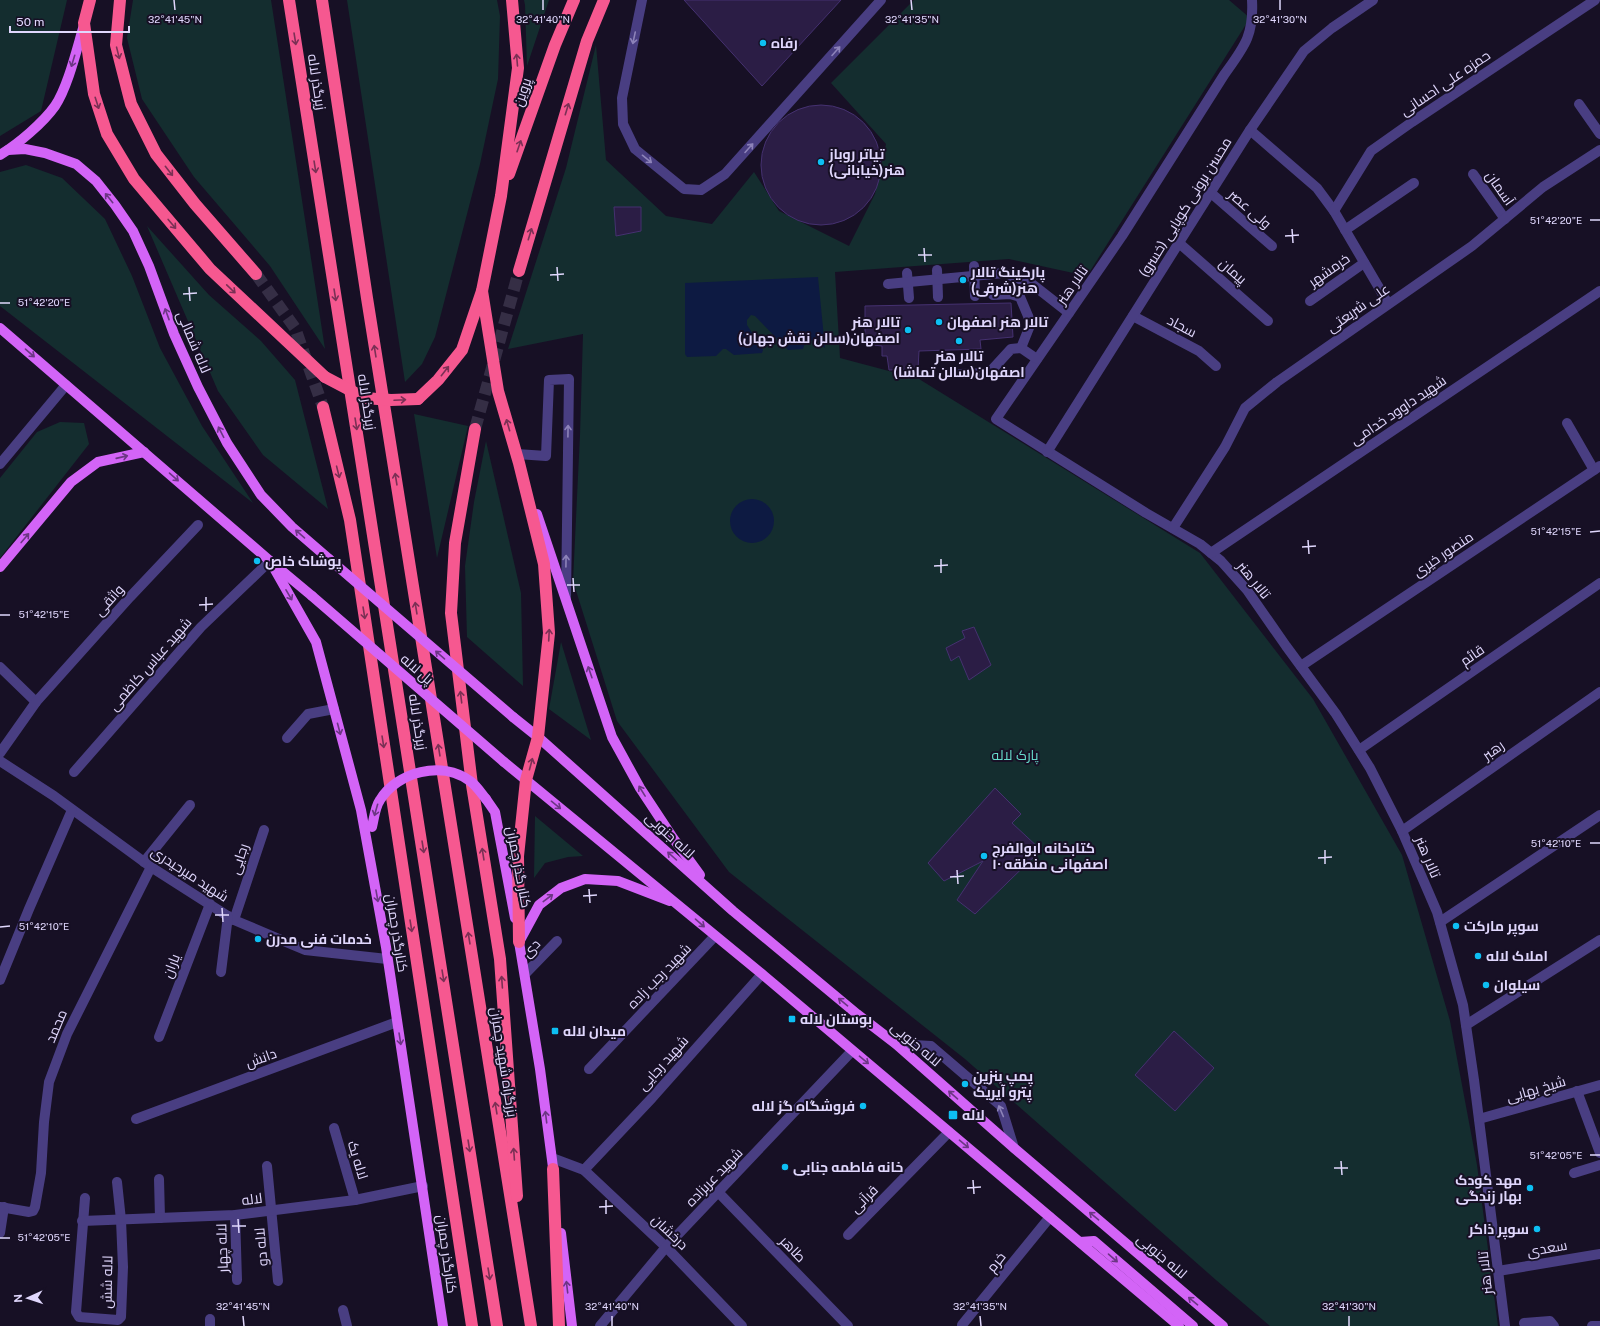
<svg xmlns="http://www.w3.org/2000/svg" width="1600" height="1326" font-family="'Public Sans',Cairo,sans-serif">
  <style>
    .green { fill: #142d2f }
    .water { fill: #0d1a42 }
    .building { fill: #2b1d45; stroke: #453170 }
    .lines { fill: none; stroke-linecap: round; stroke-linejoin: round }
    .highway-tunnel { stroke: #352e45; stroke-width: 12; stroke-dasharray: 12 6; stroke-linecap: butt }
    .minor { stroke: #493e82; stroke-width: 10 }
    .major { stroke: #d364f7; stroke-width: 10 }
    .highway { stroke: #f65890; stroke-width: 12 }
    .major-bridge { stroke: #d364f7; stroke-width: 10 }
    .highway-bridge { stroke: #f65890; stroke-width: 12 }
    .oneway { stroke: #8d83b9 }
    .oneway2 { stroke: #7b3055 }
    .oneway3 { stroke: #6c3684 }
    .ticks { fill: none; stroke: #e0d7fd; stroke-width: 1.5 }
    .poi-dot { fill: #0dbff3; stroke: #171025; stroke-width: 1.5 }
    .labels { text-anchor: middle; stroke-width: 4; stroke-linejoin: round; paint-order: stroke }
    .poi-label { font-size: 14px; font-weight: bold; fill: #e0d7fd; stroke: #171025; text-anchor: start }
    .street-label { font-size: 14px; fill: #e0d7fd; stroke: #171025 }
    .park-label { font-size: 14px; fill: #66dacb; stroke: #171025 }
    .ticks-label { font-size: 10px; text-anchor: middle; fill: #e0d7fd; stroke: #171025; stroke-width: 4; stroke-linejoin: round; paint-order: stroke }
  </style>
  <rect width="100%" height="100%" fill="#171025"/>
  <g class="green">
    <path d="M0,0H67L41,111L0,136Z"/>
    <path d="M133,0H271L325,349L270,266L194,177L142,99L127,38Z"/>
    <path d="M347,0H497L500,16L498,79L480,164L435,337L422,364L405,382Z"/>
    <path d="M524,0H549L527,66L525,5Z"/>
    <path d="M914,0H1229L1250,18L1087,276L1009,259L835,272L840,358L919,379L1200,553L1313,699L1402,855L1450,1021L1477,1165L1498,1326H1270L1216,1280L965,1059L729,872L617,721L573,581L580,435L583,334L508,349L566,168L596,45L606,160L666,216L712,224L754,172L779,211L849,246L875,194L886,144L831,83Z"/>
    <path d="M26,165L62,178L105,219L132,276L160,348L202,426L253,503L0,306V172Z"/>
    <path d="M147,226L209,295L261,341L295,380L328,509L263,455L218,391Z"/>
    <path d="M414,414L468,426L437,558Z"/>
    <path d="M60,422L84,423L89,444L0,558V478L37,432Z"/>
    <path d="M486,441L521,593L523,686L467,637L465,566L474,502Z"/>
    <path d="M561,642L591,740L549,709Z"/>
    <path d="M535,816L583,856L568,857L545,863L534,878Z"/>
  </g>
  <g class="water">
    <path d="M818,277L825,348L818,342L813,340L805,343L803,349L788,350L755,316L751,315L747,320V325L763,350L762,353L734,355L726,349H723L716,356L687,357L685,354V283Z"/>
    <circle cx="752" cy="521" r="22"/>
  </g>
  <g class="building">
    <path d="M684,0H841L762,86Z"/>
    <circle cx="821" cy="165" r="60"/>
    <path d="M614,207H641V231L616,236Z"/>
    <path d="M1011,303L1013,337L980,340L981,349L919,351L918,369L889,370L887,356H882V346L865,344V306Z"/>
    <path d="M974,627L991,665L969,680L959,656L951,661L946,648L965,638L962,631Z"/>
    <path d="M995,788L1021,814L1012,823L1041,850L975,914L957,900L983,861L944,881L928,863Z"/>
    <path d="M1174,1031L1214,1068L1175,1111L1135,1075Z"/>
  </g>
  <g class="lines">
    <g class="highway-tunnel">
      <path d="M256,274L295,328L323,407"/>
      <path d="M475,429L519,271"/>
    </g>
    <g class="minor">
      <path d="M642,0L622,98L623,124L635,149L684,189L701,190L725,174L881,0"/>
      <path d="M1252,0C1254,36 1244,47 1224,75L1122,236L996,419L1146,513L1200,544L1221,561L1247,590L1286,646L1336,714L1370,768L1402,831L1437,912L1463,1005L1474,1080L1505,1326"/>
      <path d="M1579,104L1600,134"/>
      <path d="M1250,130L1317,188L1334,211L1378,286L1388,304"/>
      <path d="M1473,174L1505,219"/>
      <path d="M1211,193L1272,246"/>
      <path d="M1334,211L1371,151L1412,122L1595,0"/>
      <path d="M1345,230L1414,183"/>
      <path d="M1179,243L1268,321"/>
      <path d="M974,266L975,296"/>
      <path d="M937,270L938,297"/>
      <path d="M907,273L909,298"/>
      <path d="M888,284L1004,273L1032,284L1069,313"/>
      <path d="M993,295L1010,294L1020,297L1031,323L1021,348"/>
      <path d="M1310,301L1364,263"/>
      <path d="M1133,316L1199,351L1216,366"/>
      <path d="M960,374L989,373L1011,349L1021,348L1037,359"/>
      <path d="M1567,423L1594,470"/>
      <path d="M1047,452L1250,130L1304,51L1332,28L1373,0"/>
      <path d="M517,454L546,456L549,380L569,379L566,598"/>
      <path d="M0,464L66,385"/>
      <path d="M1173,528L1225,447L1245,408L1277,382L1472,246L1543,187L1600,150"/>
      <path d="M1211,553L1600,291"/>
      <path d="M1301,666L1600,466"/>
      <path d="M0,667L36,702"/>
      <path d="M287,738L308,714L334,709"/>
      <path d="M1359,750L1600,583"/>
      <path d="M0,753L36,702L130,597L198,525"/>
      <path d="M0,761L54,796L151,867L234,920L305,950L387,959"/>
      <path d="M74,772L201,627L270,561"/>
      <path d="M1402,831L1600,692"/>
      <path d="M144,862L190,805"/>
      <path d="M234,920L264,830"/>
      <path d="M1440,922L1600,815"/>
      <path d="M221,972L228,916"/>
      <path d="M525,974L557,941"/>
      <path d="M0,980L29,909L72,810"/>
      <path d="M1466,1025L1600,940"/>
      <path d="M159,1037L210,904"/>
      <path d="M896,1044L931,1046L1001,1106L1014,1148"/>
      <path d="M589,1069L715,936"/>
      <path d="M1577,1091L1600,1153"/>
      <path d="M136,1119L397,1022"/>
      <path d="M1479,1119L1600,1085"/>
      <path d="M334,1128L355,1200"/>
      <path d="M552,1158L584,1170L666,1247L742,1326"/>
      <path d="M267,1166L278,1281"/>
      <path d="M584,1170L652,1098L762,974"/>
      <path d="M1574,1173L1600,1165"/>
      <path d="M159,1179L160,1218"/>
      <path d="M718,1192L848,1326"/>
      <path d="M85,1198L76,1312L79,1317L118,1320L121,1317L123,1267L121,1220L117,1182"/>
      <path d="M0,1207L29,1212L33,1211L35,1207L41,1173L44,1122L49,1082L67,1034L151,867"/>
      <path d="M235,1215L237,1280"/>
      <path d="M82,1221L235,1215L355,1200L423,1186"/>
      <path d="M0,1233L4,1207"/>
      <path d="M848,1235L949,1132"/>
      <path d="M1498,1271L1600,1254"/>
      <path d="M343,1310L347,1326"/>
      <path d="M1524,1323L1550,1321L1554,1326"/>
      <path d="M962,1325L1050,1217"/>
      <path d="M210,1326V1319"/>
      <path d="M600,1326L666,1247L852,1051"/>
      <path d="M1592,1326H1600"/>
    </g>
    <g class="major">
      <path d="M8,150L25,149L45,153L76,164L96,181L115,205L133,231L149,266L174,334L198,387L227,443L261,495L292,527L329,559"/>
      <path d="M0,155C18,144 43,123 55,106C68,87 77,48 84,25"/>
      <path d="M0,328L270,561L312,596"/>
      <path d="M537,514L612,737L640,788L673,838L700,875"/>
      <path d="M270,561L316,642L361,810L386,947L443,1326"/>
      <path d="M0,567L71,482L98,462L144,452"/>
      <path d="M513,717L538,737L733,911L857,1014L896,1044L1014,1148L1223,1326"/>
      <path d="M504,762L762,974L1179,1326"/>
      <path d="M486,799L495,812L515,918"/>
      <path d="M518,936L540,1069L554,1175"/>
      <path d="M519,942L539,905L561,888L585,879L618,881L670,901"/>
      <path d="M561,1233L572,1326"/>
      <path d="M1080,1242L1094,1241L1193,1326"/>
    </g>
    <g class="highway">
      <path d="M90,0L84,23L94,94L107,134L134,179L210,269L325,377"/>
      <path d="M120,0L116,45L131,104L156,154L195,204L256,274"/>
      <path d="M289,0L497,1326"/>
      <path d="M322,0L367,298L531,1326"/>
      <path d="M509,174L555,45L574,0"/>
      <path d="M519,271L587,41L604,0"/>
      <path d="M482,291L498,391L519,463L544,564L549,633L538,737L526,780L518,856L519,942"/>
      <path d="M418,399L438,380L462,350L482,291L501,196L518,68L512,0"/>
      <path d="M323,407L350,520L472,1326"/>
      <path d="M475,429L455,543L451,613L472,785L500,959L517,1196"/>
      <path d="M553,1169L559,1326"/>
    </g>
    <g class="major-bridge">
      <path d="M329,559L513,717"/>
      <path d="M312,596L504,762"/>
      <path d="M372,827C374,819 375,807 380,800C397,772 442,760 470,781C476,785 481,793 486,799"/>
    </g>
    <path class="highway-bridge" d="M325,377L365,398L391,400L418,399"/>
  </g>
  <defs><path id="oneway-shaft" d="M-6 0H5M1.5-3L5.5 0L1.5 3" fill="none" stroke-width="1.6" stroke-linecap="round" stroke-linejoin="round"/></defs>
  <g class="oneway">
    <use href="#oneway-shaft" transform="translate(634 38) rotate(102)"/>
    <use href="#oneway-shaft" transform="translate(836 51) rotate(-48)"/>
    <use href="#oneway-shaft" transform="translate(749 148) rotate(-48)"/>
    <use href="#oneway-shaft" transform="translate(647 159) rotate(39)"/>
    <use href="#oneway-shaft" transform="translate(568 431) rotate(-89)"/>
    <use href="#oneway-shaft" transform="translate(566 561) rotate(-89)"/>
    <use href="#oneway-shaft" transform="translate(1001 1111) rotate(-113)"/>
  </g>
  <g class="oneway2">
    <use href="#oneway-shaft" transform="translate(295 39) rotate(81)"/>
    <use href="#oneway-shaft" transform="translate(118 53) rotate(76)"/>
    <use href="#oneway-shaft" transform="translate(517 60) rotate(-95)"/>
    <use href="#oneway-shaft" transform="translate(97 103) rotate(72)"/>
    <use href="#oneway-shaft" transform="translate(567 109) rotate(-73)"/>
    <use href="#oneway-shaft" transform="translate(519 146) rotate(-71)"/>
    <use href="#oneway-shaft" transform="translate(315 167) rotate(81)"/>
    <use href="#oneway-shaft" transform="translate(169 171) rotate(52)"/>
    <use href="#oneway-shaft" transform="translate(172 224) rotate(50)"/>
    <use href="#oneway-shaft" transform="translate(530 234) rotate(-73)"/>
    <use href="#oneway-shaft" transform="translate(231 289) rotate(44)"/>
    <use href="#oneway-shaft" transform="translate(335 295) rotate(81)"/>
    <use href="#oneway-shaft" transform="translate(375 351) rotate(-99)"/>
    <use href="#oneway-shaft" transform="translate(445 371) rotate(-52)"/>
    <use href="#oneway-shaft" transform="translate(400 400) rotate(-3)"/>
    <use href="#oneway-shaft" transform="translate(356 424) rotate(81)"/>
    <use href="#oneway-shaft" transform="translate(508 425) rotate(-106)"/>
    <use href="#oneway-shaft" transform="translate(338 472) rotate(76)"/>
    <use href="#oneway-shaft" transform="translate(396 479) rotate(-99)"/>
    <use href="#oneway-shaft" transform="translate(416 608) rotate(-99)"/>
    <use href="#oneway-shaft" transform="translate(364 613) rotate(81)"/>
    <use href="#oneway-shaft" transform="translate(549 635) rotate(-87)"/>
    <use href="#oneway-shaft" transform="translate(461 697) rotate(-97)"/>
    <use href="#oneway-shaft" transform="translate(383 742) rotate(81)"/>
    <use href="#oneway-shaft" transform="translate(439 750) rotate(-99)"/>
    <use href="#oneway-shaft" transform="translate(531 764) rotate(-75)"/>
    <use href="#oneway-shaft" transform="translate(423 847) rotate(81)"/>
    <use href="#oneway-shaft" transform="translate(483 854) rotate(-99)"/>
    <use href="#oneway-shaft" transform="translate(411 926) rotate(81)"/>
    <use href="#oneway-shaft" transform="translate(469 938) rotate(-99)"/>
    <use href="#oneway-shaft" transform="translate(443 976) rotate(81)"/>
    <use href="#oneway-shaft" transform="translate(502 982) rotate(-94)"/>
    <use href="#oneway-shaft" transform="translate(496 1108) rotate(-99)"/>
    <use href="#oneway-shaft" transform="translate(469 1146) rotate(81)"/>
    <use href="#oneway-shaft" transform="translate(514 1154) rotate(-94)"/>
    <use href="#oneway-shaft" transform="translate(489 1274) rotate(81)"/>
  </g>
  <g class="oneway3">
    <use href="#oneway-shaft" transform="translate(73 61) rotate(107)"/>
    <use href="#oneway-shaft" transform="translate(109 198) rotate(-129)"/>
    <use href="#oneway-shaft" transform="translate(167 314) rotate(-110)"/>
    <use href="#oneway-shaft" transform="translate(30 353) rotate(41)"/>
    <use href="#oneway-shaft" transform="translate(221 432) rotate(-117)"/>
    <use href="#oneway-shaft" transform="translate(122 457) rotate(-13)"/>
    <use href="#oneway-shaft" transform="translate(174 477) rotate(41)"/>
    <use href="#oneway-shaft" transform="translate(300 534) rotate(-139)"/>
    <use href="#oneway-shaft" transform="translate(25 538) rotate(-50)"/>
    <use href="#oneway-shaft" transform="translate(289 595) rotate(60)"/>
    <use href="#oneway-shaft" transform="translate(440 655) rotate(-139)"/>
    <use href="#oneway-shaft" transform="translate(590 672) rotate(-109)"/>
    <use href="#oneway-shaft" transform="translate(339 729) rotate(75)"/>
    <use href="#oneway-shaft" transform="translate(642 791) rotate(-122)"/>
    <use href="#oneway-shaft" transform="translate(556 805) rotate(39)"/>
    <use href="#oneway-shaft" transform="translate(376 810) rotate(106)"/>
    <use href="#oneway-shaft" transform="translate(672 856) rotate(-138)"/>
    <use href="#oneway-shaft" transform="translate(377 896) rotate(80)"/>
    <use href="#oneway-shaft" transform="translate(548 898) rotate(-37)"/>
    <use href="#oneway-shaft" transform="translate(700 923) rotate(41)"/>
    <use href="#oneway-shaft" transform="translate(843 1002) rotate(-140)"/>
    <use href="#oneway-shaft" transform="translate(400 1039) rotate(81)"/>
    <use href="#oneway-shaft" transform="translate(864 1060) rotate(40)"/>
    <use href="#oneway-shaft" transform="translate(953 1095) rotate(-139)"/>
    <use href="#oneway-shaft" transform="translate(546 1117) rotate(-97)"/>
    <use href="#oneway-shaft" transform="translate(964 1144) rotate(40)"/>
    <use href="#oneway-shaft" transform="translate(1094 1216) rotate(-140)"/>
    <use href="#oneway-shaft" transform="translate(1113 1258) rotate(41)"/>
    <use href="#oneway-shaft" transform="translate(567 1287) rotate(-97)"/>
    <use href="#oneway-shaft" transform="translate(1193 1301) rotate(-140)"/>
  </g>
  <path class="ticks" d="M174,0L175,10M543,0V10M911,0L912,10M1280,0V10M1590,220H1600M1292,229L1293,243M1285,236L1299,235M924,248L925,262M918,255H932M557,267L558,281M550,275L564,274M189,287L190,301M183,294L197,293M0,303H10M1590,532L1600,531M1308,540L1309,554M1302,547L1316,546M941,559V573M934,566L948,565M573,578L574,592M567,585H580M206,597V611M199,605L213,604M0,615H10M1590,843H1600M1325,850V864M1318,858L1332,857M957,870L958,884M950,877L964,876M589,889L590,903M583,896L597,895M222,908L223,922M215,915H229M0,927L10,926M1590,1155H1600M1341,1161L1342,1175M1334,1168H1348M973,1180L974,1194M967,1188L981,1187M606,1200V1214M599,1207L613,1206M238,1219L239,1233M232,1226H246M0,1238H10M243,1316L244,1326M612,1316V1326M980,1316L981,1326M1349,1316V1326"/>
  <g class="poi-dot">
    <circle cx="763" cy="43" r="4"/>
    <circle cx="821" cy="162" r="4"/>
    <circle cx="963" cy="280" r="4"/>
    <circle cx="939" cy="322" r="4"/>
    <circle cx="908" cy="330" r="4"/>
    <circle cx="959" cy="341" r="4"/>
    <circle cx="257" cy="561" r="4"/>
    <circle cx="984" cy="856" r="4"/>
    <circle cx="1456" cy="926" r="4"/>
    <circle cx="258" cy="939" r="4"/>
    <circle cx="1478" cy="956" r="4"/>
    <circle cx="1486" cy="985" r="4"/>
    <rect x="788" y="1015" width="8" height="8" rx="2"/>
    <rect x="551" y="1027" width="8" height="8" rx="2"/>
    <circle cx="965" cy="1084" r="4"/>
    <circle cx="863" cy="1106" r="4"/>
    <rect x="948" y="1110" width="10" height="10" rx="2"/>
    <circle cx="785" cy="1167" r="4"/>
    <circle cx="1530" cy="1188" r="4"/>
    <circle cx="1537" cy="1229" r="4"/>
  </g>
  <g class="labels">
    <g class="poi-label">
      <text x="771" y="48">رفاه</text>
      <text x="829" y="159">تیاتر روباز<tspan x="829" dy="16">هنر(خیابانی)</tspan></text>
      <text x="971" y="277">پارکینگ تالار<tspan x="971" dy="16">هنر(شرقی)</tspan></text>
      <text x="900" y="327" text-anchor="end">تالار هنر<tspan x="900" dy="16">اصفهان(سالن نقش جهان)</tspan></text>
      <text x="947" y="327">تالار هنر اصفهان</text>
      <text x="959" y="361" text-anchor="middle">تالار هنر<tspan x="959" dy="16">اصفهان(سالن تماشا)</tspan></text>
      <text x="265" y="566">پوشاک خاص</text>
      <text x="992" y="853">کتابخانه ابوالفرج<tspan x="992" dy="16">اصفهانی منطقه ۱۰</tspan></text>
      <text x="1464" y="931">سوپر مارکت</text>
      <text x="266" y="944">خدمات فنی مدرن</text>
      <text x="1486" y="961">املاک لاله</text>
      <text x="1494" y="990">سیلوان</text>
      <text x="800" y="1024">بوستان لاله</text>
      <text x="563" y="1036">میدان لاله</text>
      <text x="973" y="1081">پمپ بنزین<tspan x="973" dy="16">پترو آیریک</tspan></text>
      <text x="855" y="1111" text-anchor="end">فروشگاه گز لاله</text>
      <text x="962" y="1120">لاله</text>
      <text x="793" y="1172">خانه فاطمه جنابی</text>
      <text x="1522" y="1185" text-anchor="end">مهد کودک<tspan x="1522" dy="16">بهار زندگی</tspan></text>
      <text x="1529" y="1234" text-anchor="end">سوپر ذاکر</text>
    </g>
    <g class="street-label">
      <text transform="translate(317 82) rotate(81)" y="5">زیرگذر لاله</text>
      <text transform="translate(1445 83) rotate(-34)" y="5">حمزه علی احسانی</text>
      <text transform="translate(522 92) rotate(-71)" y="5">پروین</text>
      <text transform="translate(1500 188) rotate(55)" y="5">آسمان</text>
      <text transform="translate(1185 207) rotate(-58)" y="5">محسن برونی کوپایی (خسرو)</text>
      <text transform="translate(1250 209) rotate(41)" y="5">ولی عصر</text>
      <text transform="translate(1329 270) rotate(-35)" y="5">خرمشهر</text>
      <text transform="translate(1233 271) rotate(41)" y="5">پیمان</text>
      <text transform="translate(1072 285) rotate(-55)" y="5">تالار هنر</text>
      <text transform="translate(1358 308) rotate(-35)" y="5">علی شریعتی</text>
      <text transform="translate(1182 326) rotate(28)" y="5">سجاد</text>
      <text transform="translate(194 342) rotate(67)" y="5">لاله شمالی</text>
      <text transform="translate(367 402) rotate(81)" y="5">زیرگذر لاله</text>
      <text transform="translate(1398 410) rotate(-34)" y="5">شهید داوود خدامی</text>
      <text transform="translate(1443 554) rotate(-34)" y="5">منصور خیری</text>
      <text transform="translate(1254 580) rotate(51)" y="5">تالار هنر</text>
      <text transform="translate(109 600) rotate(-48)" y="5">واثقی</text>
      <text transform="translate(1472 655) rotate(-35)" y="5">قائم</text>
      <text transform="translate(150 664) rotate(-49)" y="5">شهید عباس کاظمی</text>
      <text transform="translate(417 669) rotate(41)" y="5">پل لاله</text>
      <text transform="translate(418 722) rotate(81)" y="5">زیرگذر لاله</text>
      <text transform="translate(1493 750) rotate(-35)" y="5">رهبر</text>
      <text transform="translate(670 835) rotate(42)" y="5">لاله جنوبی</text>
      <text transform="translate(1428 857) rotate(67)" y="5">تالار هنر</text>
      <text transform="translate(239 859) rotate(-72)" y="5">رجایی</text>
      <text transform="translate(519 867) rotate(79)" y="5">کنار گذر چمران</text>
      <text transform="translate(190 874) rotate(33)" y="5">شهید میرحیدری</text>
      <text transform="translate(397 933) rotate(81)" y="5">کنارگذر چمران</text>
      <text transform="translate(531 948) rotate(-46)" y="5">دی</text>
      <text transform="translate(171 966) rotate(-69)" y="5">یاران</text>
      <text transform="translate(659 976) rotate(-46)" y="5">شهید رجب زاده</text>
      <text transform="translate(56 1026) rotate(-67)" y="5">محمد</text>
      <text transform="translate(916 1044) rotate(40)" y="5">لاله جنوبی</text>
      <text transform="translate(261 1058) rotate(-20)" y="5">دانش</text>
      <text transform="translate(504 1062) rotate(81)" y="5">بزرگراه شهید چمران</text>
      <text transform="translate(663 1063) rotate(-48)" y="5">شهید رجایی</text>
      <text transform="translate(1536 1089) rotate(-16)" y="5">شیخ بهایی</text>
      <text transform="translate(358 1160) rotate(73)" y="5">لاله یک</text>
      <text transform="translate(714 1177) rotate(-46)" y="5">شهید عربزاده</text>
      <text transform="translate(252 1199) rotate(-7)" y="5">لاله</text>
      <text transform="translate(864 1199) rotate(-45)" y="5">قرآنی</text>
      <text transform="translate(670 1232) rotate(44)" y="5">درخشان</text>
      <text transform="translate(261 1247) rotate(-95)" y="5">لاله دو</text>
      <text transform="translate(222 1248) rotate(-92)" y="5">لاله چهار</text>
      <text transform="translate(1547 1248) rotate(-10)" y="5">سعدی</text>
      <text transform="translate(793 1249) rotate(46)" y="5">طاهر</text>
      <text transform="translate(447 1254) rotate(82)" y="5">کنارگذر چمران</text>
      <text transform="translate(1162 1256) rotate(40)" y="5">لاله جنوبی</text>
      <text transform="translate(996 1262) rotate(-51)" y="5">خرم</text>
      <text transform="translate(1485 1273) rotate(-96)" y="5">تالار هنر</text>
      <text transform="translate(107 1282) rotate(-89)" y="5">لاله شش</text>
    </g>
    <g class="park-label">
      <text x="1015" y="760">پارک لاله</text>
    </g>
  </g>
  <g class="ticks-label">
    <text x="175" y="23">32°41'45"N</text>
    <text x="543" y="23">32°41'40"N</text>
    <text x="912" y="23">32°41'35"N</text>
    <text x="1280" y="23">32°41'30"N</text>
    <text x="1556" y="224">51°42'20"E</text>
    <text x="44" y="306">51°42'20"E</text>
    <text x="1556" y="535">51°42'15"E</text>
    <text x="44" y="618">51°42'15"E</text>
    <text x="1556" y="847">51°42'10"E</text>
    <text x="44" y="930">51°42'10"E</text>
    <text x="1556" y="1159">51°42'05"E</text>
    <text x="44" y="1241">51°42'05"E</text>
    <text x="243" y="1310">32°41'45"N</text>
    <text x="612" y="1310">32°41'40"N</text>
    <text x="980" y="1310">32°41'35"N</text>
    <text x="1349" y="1310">32°41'30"N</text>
  </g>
  <g transform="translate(28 1298) rotate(267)" stroke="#171025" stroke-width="3" paint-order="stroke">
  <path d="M0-3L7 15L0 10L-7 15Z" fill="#e0d7fd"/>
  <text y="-6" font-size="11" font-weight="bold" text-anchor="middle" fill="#e0d7fd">N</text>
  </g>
  <path d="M10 26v6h119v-6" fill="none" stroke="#e0d7fd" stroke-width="2"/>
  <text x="16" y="26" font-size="12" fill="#e0d7fd" stroke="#171025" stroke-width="3" paint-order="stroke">50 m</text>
</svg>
